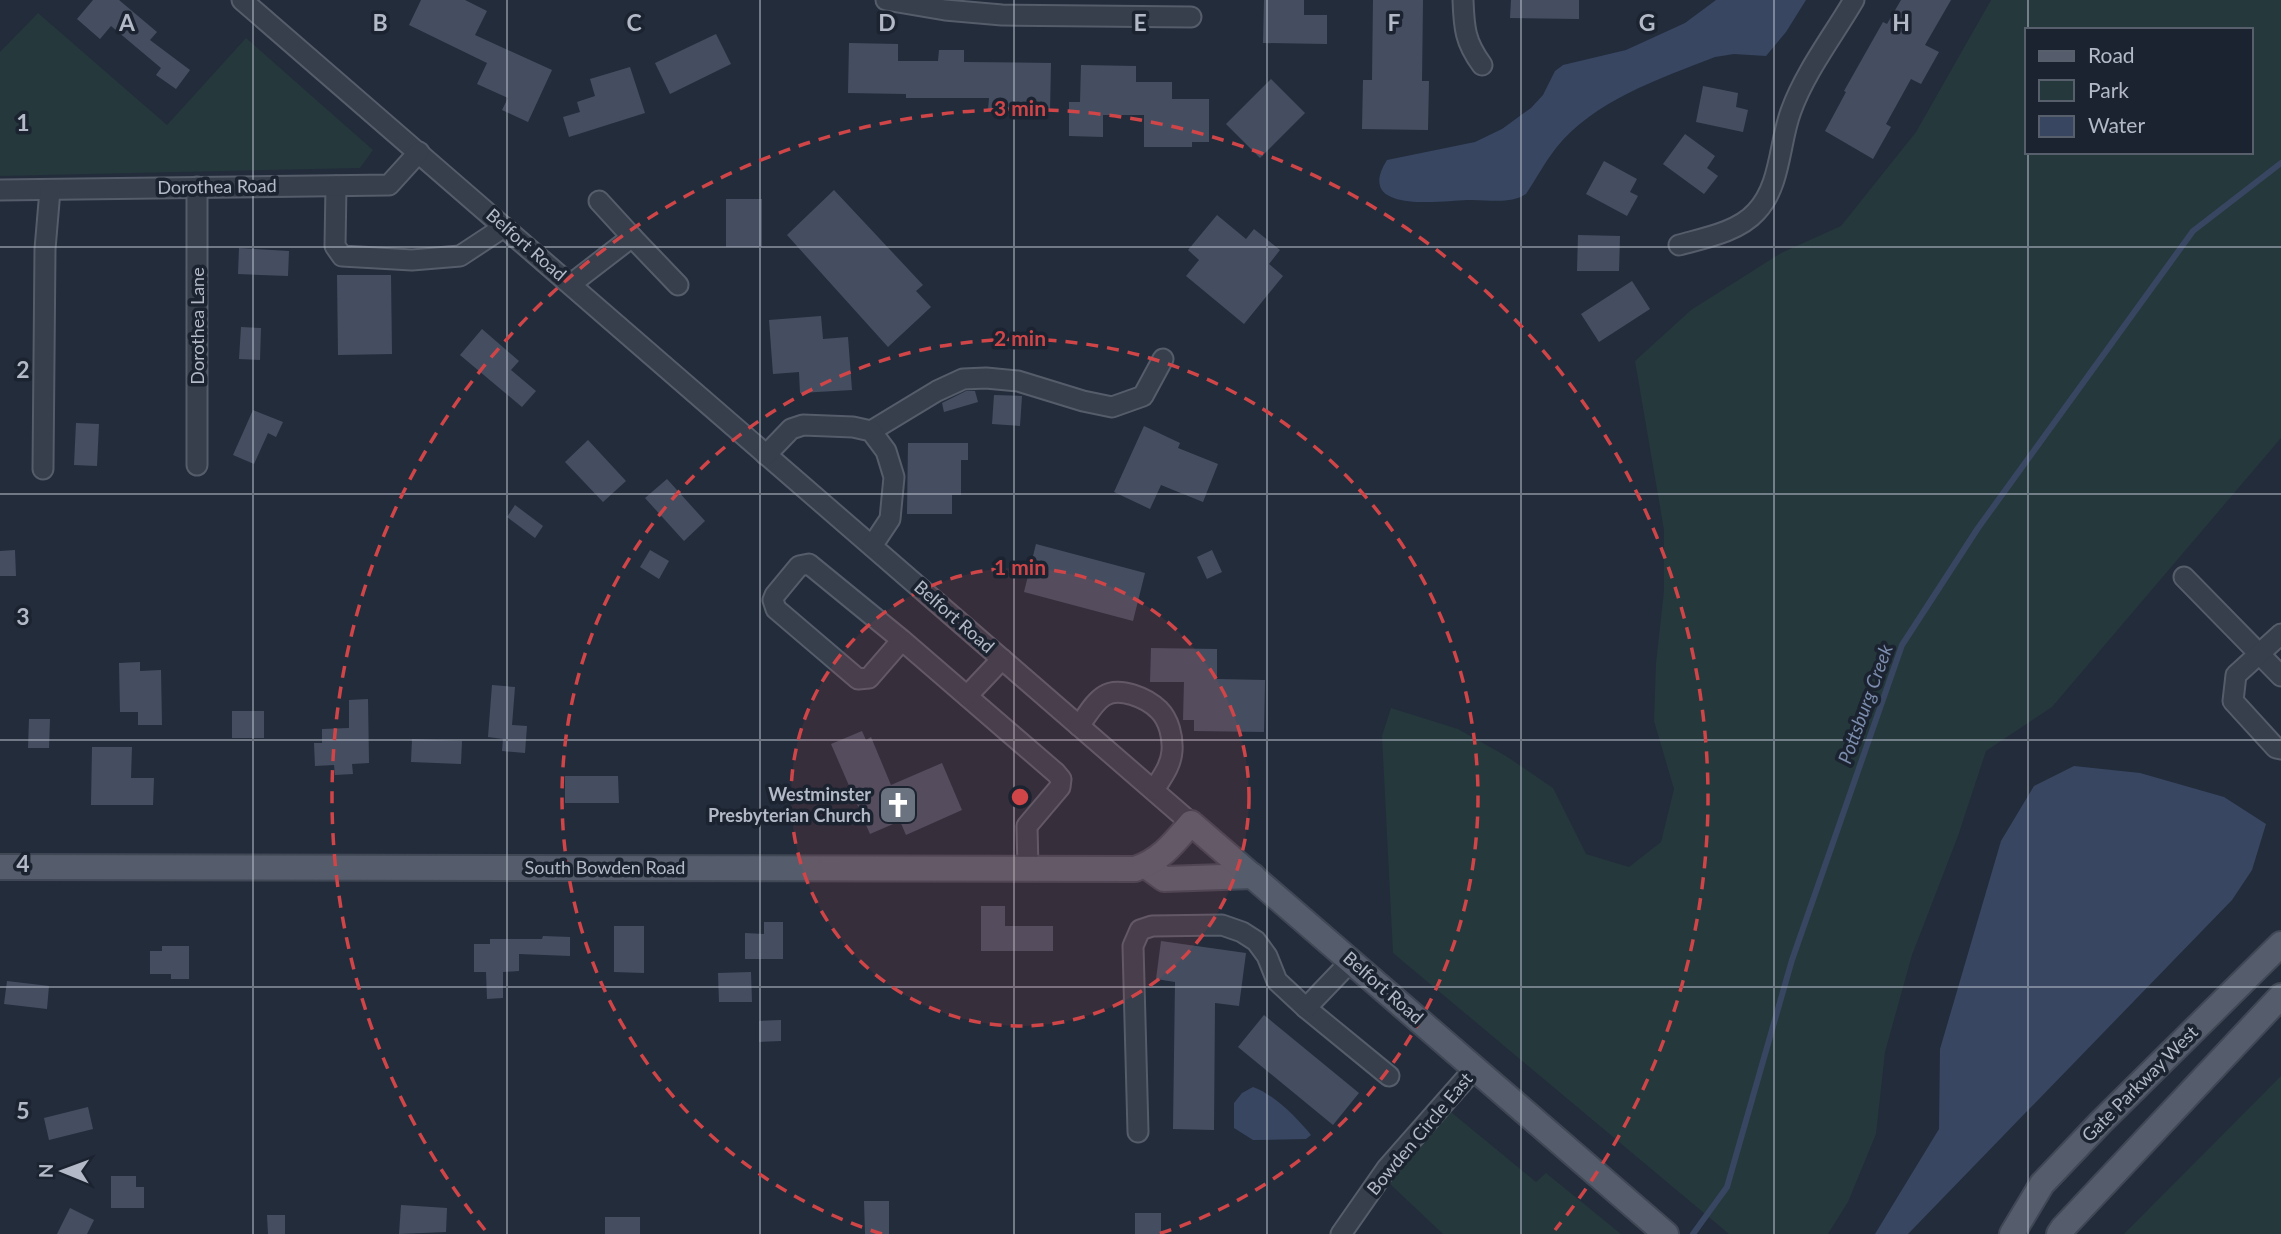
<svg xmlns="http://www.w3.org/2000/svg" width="2281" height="1234" font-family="Lato,sans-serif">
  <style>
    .green { fill: #25383c; fill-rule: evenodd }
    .water { fill: #384662 }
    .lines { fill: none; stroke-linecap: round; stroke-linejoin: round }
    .stream { stroke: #384662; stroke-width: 6 }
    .building { fill: #454e60 }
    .minor-casing { stroke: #555c6a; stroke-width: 23 }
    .major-casing { stroke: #404755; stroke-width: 28 }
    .minor { stroke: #373e4c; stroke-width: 19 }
    .major { stroke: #555d6c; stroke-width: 24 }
    .grid { fill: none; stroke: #b3b9c7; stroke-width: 2; stroke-opacity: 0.55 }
    .ring { fill: none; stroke: #cf4548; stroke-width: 3.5; stroke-dasharray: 12 9 }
    .labels { text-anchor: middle; stroke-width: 7; stroke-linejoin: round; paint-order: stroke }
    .street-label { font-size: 18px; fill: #b3b9c7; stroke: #1c2330 }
    .poi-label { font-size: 18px; font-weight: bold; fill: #b3b9c7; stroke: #1c2330; text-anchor: end }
    .water-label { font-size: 19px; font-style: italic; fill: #7c8dae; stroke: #1c2330 }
    .grid-label { font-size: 23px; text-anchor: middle; font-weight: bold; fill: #b3b9c7; stroke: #1c2330; stroke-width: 7; stroke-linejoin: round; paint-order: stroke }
    .centre { fill: #cf4548; stroke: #1c2330; stroke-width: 3.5 }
    .ring-label { font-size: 21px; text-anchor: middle; font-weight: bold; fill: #cf4548; stroke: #1c2330; stroke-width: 7; stroke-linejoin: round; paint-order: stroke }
  </style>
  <rect width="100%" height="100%" fill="#232c3b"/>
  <g class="green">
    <path d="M1991,0H2281V438L2052,707L1986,751L1958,836L1912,955L1885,1052L1876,1134L1848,1202L1828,1234H1729L1393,953L1382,736L1391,708L1458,729L1506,756L1553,788L1586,854L1629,867L1661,842L1674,789L1654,721L1656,663L1664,591V530L1635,361L1691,310L1781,253L1841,226L1916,132ZM2027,30H2251V152H2027Z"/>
    <path d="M38,13L167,125L246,38L373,150L360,168L0,176V52Z"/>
    <path d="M2281,1076V1234H2124Z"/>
    <path d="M1451,1112L1536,1182L1546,1173L1621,1234H1443L1390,1184L1393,1174Z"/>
  </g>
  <g class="water">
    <path d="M1716,0H1806L1786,32L1766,56L1734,54L1715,57C1661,78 1593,101 1556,148C1545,162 1536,179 1526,194C1509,205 1487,199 1467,200C1441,201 1353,214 1387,160L1475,142L1502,129L1531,108L1543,95L1555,71L1563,65L1626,50L1685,23Z"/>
    <path d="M2074,766L2140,773L2224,797L2266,824L2252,870L2232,900L1908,1234H1875L1939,1129L1940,1049L2001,841L2034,786Z"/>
    <path d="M1253,1087C1275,1095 1296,1117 1311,1135L1306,1139L1253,1140L1234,1128V1103L1242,1093Z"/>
  </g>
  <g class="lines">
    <path class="stream" d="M1693,1234L1727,1187L1792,960L1902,645L1978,528L2193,231L2281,163"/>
  </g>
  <g class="building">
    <path d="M93,0H119L157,32L150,40L190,70L176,89L156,75L161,68L111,26L100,39L77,19Z"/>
    <path d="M421,0H465L487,11L475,35L552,70L528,122L502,110L508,98L477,84L487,63L409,25Z"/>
    <path d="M1264,0H1304V15H1327V44L1263,43Z"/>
    <path d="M1373,0H1423L1422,81H1429L1428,130L1362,129L1363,80H1372Z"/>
    <path d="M1511,0H1579V19L1510,18Z"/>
    <path d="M1901,0H1951L1925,45L1939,52L1921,84L1911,79L1886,124L1891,127L1873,159L1825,131L1846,92L1844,91L1883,22L1887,24Z"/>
    <path d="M716,34L731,64L670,94L655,63Z"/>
    <path d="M849,43L898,44V61H938L939,50H964V62L1051,63L1050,111L988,110L989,98H906V94L848,93Z"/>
    <path d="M1081,65L1136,66V82H1172V99H1209V142H1192V147H1144V115H1103V137L1069,136V102H1080Z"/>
    <path d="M630,67L645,113L569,137L563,117L580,112L577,102L595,96L590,79Z"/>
    <path d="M1271,79L1305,113L1260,158L1226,124Z"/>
    <path d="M1703,86L1738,93L1736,107L1748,110L1743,132L1696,122Z"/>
    <path d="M1685,134L1715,156L1707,168L1718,176L1704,194L1663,164Z"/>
    <path d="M1604,161L1637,179L1630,192L1638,196L1627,216L1586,194Z"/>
    <path d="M834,190L923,285L916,291L931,307L888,347L787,235Z"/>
    <rect x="726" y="199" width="36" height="48"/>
    <path d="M1217,215L1246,239L1254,229L1280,250L1269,264L1283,276L1244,324L1186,276L1199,260L1188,250Z"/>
    <path d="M1578,235L1620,236L1619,271H1577Z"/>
    <path d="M239,248L289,251L288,276L238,274Z"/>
    <path d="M337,275H391L392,354L338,355Z"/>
    <path d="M1632,281L1650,309L1599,342L1581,314Z"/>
    <path d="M821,316L823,339L848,337L852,390L800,393L799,372L773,374L769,320Z"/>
    <path d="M241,327L261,328L260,360L239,359Z"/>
    <path d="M482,329L519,361L511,370L536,391L522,407L460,355Z"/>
    <path d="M966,391H975L978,402L944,412L942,403Z"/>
    <path d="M994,395L1022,396L1020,426L992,424Z"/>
    <path d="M253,410L283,422L276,437L268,433L254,464L233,455Z"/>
    <path d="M76,423L99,424L97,466L74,465Z"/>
    <path d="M1144,426L1180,443L1178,448L1218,464L1203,502L1161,485L1150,509L1114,492Z"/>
    <path d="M588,440L626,481L603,502L565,462Z"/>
    <path d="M908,443H968V460H961V495H952V514H907Z"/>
    <path d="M667,479L705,521L684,541L645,498Z"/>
    <path d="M515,505L543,526L535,538L507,517Z"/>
    <path d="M1036,544L1145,573L1133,621L1024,592Z"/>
    <path d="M15,550L16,576H0V551Z"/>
    <path d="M650,550L669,561L659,579L640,567Z"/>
    <path d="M1212,550L1222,572L1207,579L1197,557Z"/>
    <path d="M1151,648L1217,649V679L1265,680L1264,732L1194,731V720H1183L1184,682H1150Z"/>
    <path d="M140,662V671L161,670L162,725H138V712H120L119,663Z"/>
    <path d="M492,685L515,687L512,725L527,726L525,753L502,751L503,739L488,737Z"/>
    <path d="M368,699L369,763L352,764L353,774L335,775L334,765L315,766L314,743H322V729L349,728V700Z"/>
    <rect x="232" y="711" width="32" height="27"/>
    <path d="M29,719H50L49,748H28Z"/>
    <path d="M862,731L866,740L871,737L891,785L942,763L962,810L906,835L900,821L870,834L831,744Z"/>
    <path d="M412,739L462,741L461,764L411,762Z"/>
    <path d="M92,747H132L131,778H154L153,805H91Z"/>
    <path d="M565,776H618L619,803H565Z"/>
    <path d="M981,906H1005V926H1053V951H981Z"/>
    <path d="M764,922H783V959H745V933L764,934Z"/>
    <path d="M614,926H644V973L614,972Z"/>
    <path d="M543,936L570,937V956L519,954V971L503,972V998L487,999L486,972H474V944H490V939H542Z"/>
    <path d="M1161,941L1246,953L1239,1006L1215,1003L1214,1130L1173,1129L1175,982L1156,979Z"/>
    <path d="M162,946H189V979H171V974H150V951H162Z"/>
    <path d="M751,972L752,1002H719L718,973Z"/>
    <path d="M7,981L49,986L47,1009L4,1004Z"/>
    <path d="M1264,1015L1359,1093L1333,1125L1238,1047Z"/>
    <path d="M781,1020V1041L759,1042V1021Z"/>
    <path d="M88,1107L93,1129L49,1140L44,1118Z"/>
    <path d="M111,1176H136V1187H144V1208H111Z"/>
    <path d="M864,1201H889V1234H865Z"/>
    <path d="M401,1205L447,1208L446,1232L399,1234Z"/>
    <path d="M70,1208L94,1220L87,1234H57Z"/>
    <rect x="1135" y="1213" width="26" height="21"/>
    <path d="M267,1215H285V1234H268Z"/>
    <rect x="605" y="1217" width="35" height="17"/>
  </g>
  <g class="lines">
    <defs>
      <g id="minor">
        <path d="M242,0L1191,823"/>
        <path d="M886,0L945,10L1002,15L1191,17"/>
        <path d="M1463,0C1464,28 1465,42 1482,65"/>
        <path d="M336,186L335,246L342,256L412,260L460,256L504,227"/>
        <path d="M0,190L389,185L419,152"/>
        <path d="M599,201L632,237"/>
        <path d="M1679,245C1704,238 1738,232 1756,212C1781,186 1779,143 1791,111C1805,72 1833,36 1854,0"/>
        <path d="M571,284L632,237L678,285"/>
        <path d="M871,431L937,391L963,379L986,378L1018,381L1083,401L1112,407L1143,396L1163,359"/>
        <path d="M766,455L791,429L803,425L853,427L871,431L886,451L894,477L890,519L872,546"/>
        <path d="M197,465V187"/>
        <path d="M43,469L45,249L50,190"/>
        <path d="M2184,577L2281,676"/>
        <path d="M2281,634L2236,675L2233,701L2276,748L2281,749"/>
        <path d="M902,640L869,678L858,679L776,609L773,600L775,595L799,566L809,564L902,640L1056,773L1061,779L1060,787L1027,826L1028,869"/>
        <path d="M967,696L1002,659"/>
        <path d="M1079,726C1086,717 1094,702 1104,696C1119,686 1147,698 1159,710C1169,720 1173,737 1172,751C1171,766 1162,777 1154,790"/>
        <path d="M1306,1008L1389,1076"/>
        <path d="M1138,1132L1133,946L1140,930L1152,926L1222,925L1242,932L1256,941L1267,956L1277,981L1306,1008L1351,961"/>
        <path d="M1341,1234L1387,1168L1475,1068"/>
      </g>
      <g id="major">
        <path d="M1146,866L1164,879L1253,876"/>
        <path d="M0,867L1135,869C1160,861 1174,843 1191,823L1666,1234"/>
        <path d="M2012,1234L2042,1184L2100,1123L2281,944"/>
        <path d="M2059,1234L2063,1228L2281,996"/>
      </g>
    </defs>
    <use href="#minor" class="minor-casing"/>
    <use href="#major" class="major-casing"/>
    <use href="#minor" class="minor"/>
    <use href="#major" class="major"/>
  </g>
  <path class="grid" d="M253,0V1234M507,0V1234M760,0V1234M1014,0V1234M1267,0V1234M1521,0V1234M1774,0V1234M2028,0V30M2028,152V1234M0,247H2281M0,494H2281M0,740H2281M0,987H2281"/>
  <circle cx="1020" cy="797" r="229" fill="#cf4548" fill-opacity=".12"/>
  <g class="ring">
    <circle cx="1020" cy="797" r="229"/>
    <path d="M882 1234A458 458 0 1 1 1158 1234"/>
    <path d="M485 1230A688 688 0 1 1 1555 1230"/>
  </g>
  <defs>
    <symbol id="church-square" viewBox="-11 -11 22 22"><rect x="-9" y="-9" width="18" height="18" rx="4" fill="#6b7280" stroke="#1c2330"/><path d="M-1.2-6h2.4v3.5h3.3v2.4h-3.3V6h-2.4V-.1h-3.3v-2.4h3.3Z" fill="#fff"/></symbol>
  </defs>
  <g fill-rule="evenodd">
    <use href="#church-square" x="876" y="783" width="44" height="44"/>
  </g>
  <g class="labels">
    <g class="street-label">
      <text transform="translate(217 187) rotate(-1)" y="6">Dorothea Road</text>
      <text transform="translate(526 245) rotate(41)" y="6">Belfort Road</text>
      <text transform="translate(198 326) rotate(-90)" y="6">Dorothea Lane</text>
      <text transform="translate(954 617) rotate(41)" y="6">Belfort Road</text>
      <text x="605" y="874">South Bowden Road</text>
      <text transform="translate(1383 988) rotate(41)" y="6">Belfort Road</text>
      <text transform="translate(2140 1084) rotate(-45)" y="6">Gate Parkway West</text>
      <text transform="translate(1420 1134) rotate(-50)" y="6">Bowden Circle East</text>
    </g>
    <g class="poi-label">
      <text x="871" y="801">Westminster<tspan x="871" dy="21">Presbyterian Church</tspan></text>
    </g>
    <g class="water-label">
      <text transform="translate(1865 704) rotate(-70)" y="7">Pottsburg Creek</text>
    </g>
  </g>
  <g class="grid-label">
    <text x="127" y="31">A</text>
    <text x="380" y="31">B</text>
    <text x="634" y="31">C</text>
    <text x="887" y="31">D</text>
    <text x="1140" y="31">E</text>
    <text x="1394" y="31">F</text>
    <text x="1647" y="31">G</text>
    <text x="1901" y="31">H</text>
    <text x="23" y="131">1</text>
    <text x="23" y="378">2</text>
    <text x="23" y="625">3</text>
    <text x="23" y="872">4</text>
    <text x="23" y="1119">5</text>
  </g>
  <circle cx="1020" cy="797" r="10" class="centre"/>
  <g class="ring-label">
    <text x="1020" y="116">3 min</text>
    <text x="1020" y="346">2 min</text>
    <text x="1020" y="575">1 min</text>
  </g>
  <rect x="2025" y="28" width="228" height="126" fill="#1c2330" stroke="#585f6c" stroke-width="2"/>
  <rect x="2039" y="51" width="35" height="10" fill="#555d6c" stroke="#585f6c" stroke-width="2"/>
  <text x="2088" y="63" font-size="21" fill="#b3b9c7">Road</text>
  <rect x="2039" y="80" width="35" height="21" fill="#25383c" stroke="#585f6c" stroke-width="2"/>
  <text x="2088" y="98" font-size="21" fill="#b3b9c7">Park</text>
  <rect x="2039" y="116" width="35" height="21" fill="#384662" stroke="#585f6c" stroke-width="2"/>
  <text x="2088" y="133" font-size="21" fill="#b3b9c7">Water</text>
  <g transform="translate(63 1171) rotate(271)" stroke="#1c2330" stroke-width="5" paint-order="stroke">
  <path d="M0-5L12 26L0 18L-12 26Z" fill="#b3b9c7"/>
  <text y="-10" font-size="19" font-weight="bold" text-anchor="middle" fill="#b3b9c7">N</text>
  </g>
</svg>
